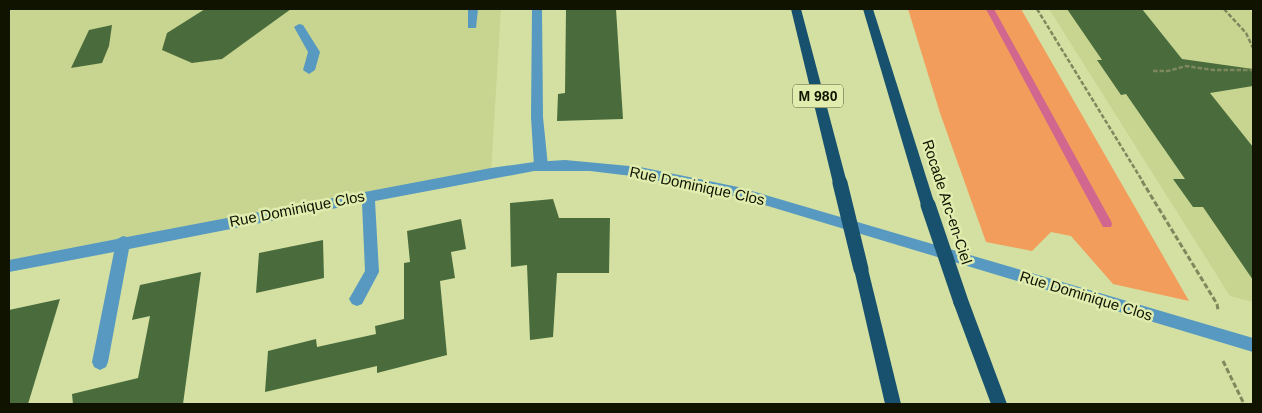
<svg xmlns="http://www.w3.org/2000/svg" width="1262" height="413" font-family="Arial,sans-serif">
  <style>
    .built { fill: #c8d591 }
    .green { fill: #f29d5b }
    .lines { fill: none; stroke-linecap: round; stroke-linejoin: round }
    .stream { fill: #d1668f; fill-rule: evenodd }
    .building { fill: #4a6c3d }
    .path-far1 { stroke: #7f885d; stroke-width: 2.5; stroke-dasharray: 4.5 2; stroke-linecap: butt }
    .path { stroke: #7f885d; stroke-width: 3; stroke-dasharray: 5.5 2.5; stroke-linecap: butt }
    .service { fill: #5799c1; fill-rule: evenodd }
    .minor { fill: #5799c1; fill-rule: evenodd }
    .trunk { fill: #18516e; fill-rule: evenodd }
    .trunk-bridge { stroke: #18516e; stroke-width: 15 }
    .labels { text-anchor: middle; stroke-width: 5; stroke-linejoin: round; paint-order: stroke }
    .shield { fill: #e0edaf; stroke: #4e5434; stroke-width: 1 }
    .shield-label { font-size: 14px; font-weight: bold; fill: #0f1300 }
    .street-label { font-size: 15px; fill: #0f1300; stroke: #e0edaf }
  </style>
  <rect width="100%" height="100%" fill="#d3e0a2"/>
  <g class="built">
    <path d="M9,9H501L491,173L9,266Z"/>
    <path d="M1049,9H1248L1253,14V302L1230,296Z"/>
  </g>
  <path class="green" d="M908,9H1021L1189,301L1113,284L1071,236L1051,232L1032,251L986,242L940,113Z"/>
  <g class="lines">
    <path class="stream" d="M986,9H994L1111,221L1112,224L1111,227H1103Z"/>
  </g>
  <g class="building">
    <path d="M205,9H291L222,59L192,63L162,50L167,33Z"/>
    <path d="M566,9H616L623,119L557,121L558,94L565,93Z"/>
    <path d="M1067,9H1142L1182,59L1253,69V86L1210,93L1253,147V280L1203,207H1193L1173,179H1185L1126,94L1121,95L1097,60H1102Z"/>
    <path d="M112,25L109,46L102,63L71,68L89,30Z"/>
    <path d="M553,199L559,218H610L609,273H557L553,337L530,340L527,265L511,267L510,203Z"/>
    <path d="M461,219L466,249L451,252L455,278L440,281L447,355L377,373V366L265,392L268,351L316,339L317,347L376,334L375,326L404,319V263L410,262L407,231Z"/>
    <path d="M323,240L324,278L256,293L259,253Z"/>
    <path d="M201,272L183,404H73L72,394L138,378L150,316L132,320L140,285Z"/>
    <path d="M60,299L28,404H9V310Z"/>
  </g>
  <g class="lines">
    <g class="path-far1">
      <path d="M1037,9L1143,182"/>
      <path d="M1224,9L1246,33L1253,48"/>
      <path d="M1153,71H1168L1186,66L1213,70H1253"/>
    </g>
    <g class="path">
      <path d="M1142,181L1217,304L1218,310"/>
      <path d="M1223,361L1244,404"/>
    </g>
    <g class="service">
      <path d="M468,9H478L476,28H468Z"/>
      <path d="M532,9H542L543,117L548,166L541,171L534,166L531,117Z"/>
      <path d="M299,24L303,25L320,52L315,70L309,74L303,70L308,52L294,27Z"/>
    </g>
    <path class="minor" d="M565,160L640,167L738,187L1253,338V352L738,197L640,177L590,171H534L375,201L379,272L362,304L357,306L352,304L349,299L365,271L362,203L129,249L108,362L106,367L100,370L94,367L92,362L114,252L9,272V260L117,239L123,236L127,237L491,168L534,162Z"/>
    <g class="trunk">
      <path d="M791,9H801L847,183L840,188L833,183Z"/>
      <path d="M863,9H873L935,205L933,209H923L921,205Z"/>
      <path d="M861,263L866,265L868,269L901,404H885L854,269L856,265Z"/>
      <path d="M961,295L966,297L969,302L1007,404H991L953,302L956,297Z"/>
    </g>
    <g class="trunk-bridge">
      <path d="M840,183L861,269"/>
      <path d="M928,205L961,302"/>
    </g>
  </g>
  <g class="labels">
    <rect class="shield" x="793" y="84.5" width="50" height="23" rx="4"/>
    <g class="shield-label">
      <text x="818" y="101">M 980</text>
    </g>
    <g class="street-label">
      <text transform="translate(697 186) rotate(12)" y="5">Rue Dominique Clos</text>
      <text transform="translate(947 202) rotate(72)" y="5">Rocade Arc-en-Ciel</text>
      <text transform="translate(297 209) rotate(-11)" y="5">Rue Dominique Clos</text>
      <text transform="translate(1086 296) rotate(17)" y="5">Rue Dominique Clos</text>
    </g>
  </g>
  <rect width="1262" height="413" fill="none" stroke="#0f1300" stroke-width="20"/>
</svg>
